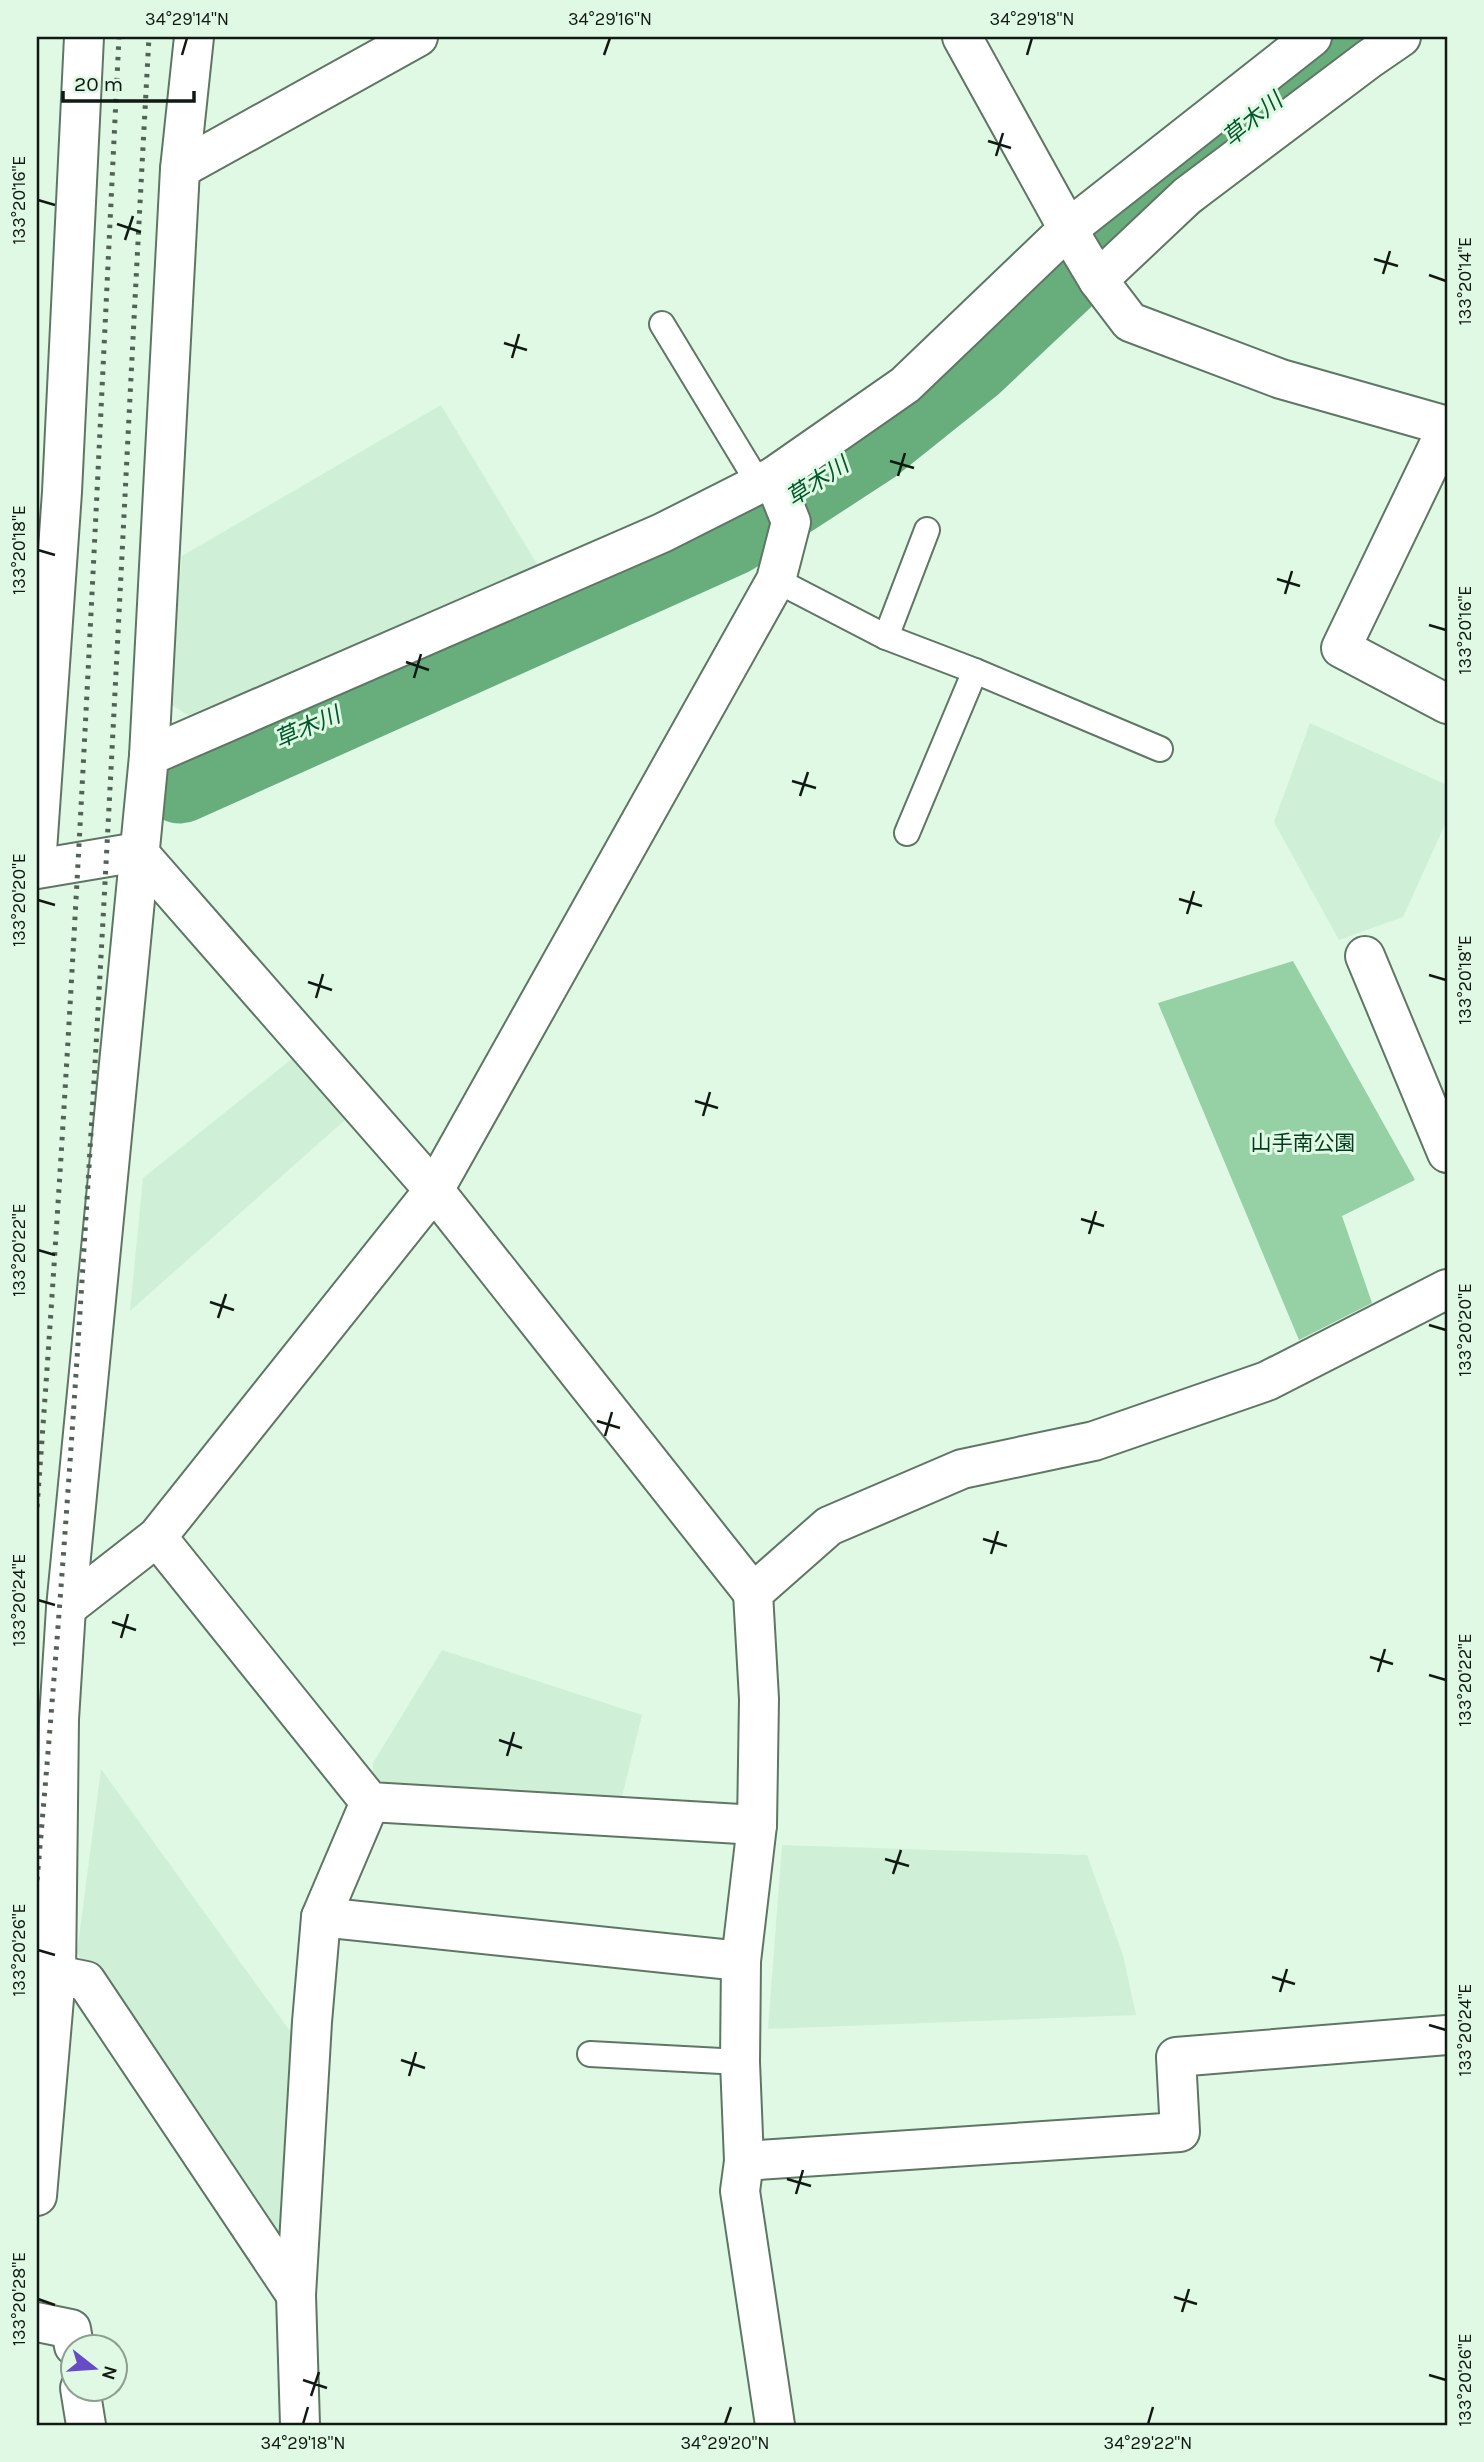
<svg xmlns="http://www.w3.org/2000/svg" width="1484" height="2462" font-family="Karla,'Noto Sans JP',sans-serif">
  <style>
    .built { fill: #cff0d6 }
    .green { fill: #96d0a5 }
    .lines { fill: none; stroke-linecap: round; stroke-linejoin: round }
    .river { stroke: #68ae7c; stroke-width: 79 }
    .service-casing { stroke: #5f7664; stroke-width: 28 }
    .minor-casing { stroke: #5f7664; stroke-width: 42 }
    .service { stroke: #fff; stroke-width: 24 }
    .minor { stroke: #fff; stroke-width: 38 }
    .rail { stroke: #536256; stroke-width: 5; stroke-dasharray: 3.5 7; stroke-linecap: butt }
    .ticks { fill: none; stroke: #101912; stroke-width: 2.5 }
    .labels { text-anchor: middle; stroke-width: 6; stroke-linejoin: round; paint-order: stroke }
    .park-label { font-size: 21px; fill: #033c1c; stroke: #dff9e4 }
    .water-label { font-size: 23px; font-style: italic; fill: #005729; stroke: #dff9e4 }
    .neatline { fill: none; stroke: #101912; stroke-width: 2.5 }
    .ticks-label { font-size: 18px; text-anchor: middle; fill: #101912 }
  </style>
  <rect width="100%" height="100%" fill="#dff9e4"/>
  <g class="built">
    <path d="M441,405L540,569L198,722L169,703L182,556Z"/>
    <path d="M1310,723L1447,785V820L1403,917L1339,940L1274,822Z"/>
    <path d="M293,1058L345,1120L130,1311L143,1178Z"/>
    <path d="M442,1650L642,1715L621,1801L534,1792L410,1805L373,1781V1763Z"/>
    <path d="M101,1769L308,2056L291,2255L77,1953Z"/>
    <path d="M782,1845L1087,1855L1123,1955L1136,2015L768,2029Z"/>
  </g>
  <path class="green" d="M1293,961L1415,1180L1342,1216L1372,1303L1299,1340L1158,1003Z"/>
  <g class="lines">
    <path class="river" d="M180,784L732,536L872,445L972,365L1110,235L1296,84L1364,37"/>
    <defs>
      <g id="service">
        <path d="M662,324L759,484"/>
        <path d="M776,580L886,637L975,671L1160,749"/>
        <path d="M886,637L927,530"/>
        <path d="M907,833L975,671"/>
        <path d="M590,2054L740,2062"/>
      </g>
      <g id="minor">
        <path d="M962,37L1077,245L1098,280L1130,322L1281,379L1447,426"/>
        <path d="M180,169L418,37"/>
        <path d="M1098,280L1187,196L1369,59L1401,37"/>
        <path d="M1447,428L1341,648L1447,704"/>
        <path d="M149,756L662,533L773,477L905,385L1068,229L1312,37"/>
        <path d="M37,851L62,492L84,37"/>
        <path d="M37,869L138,852L434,1190L753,1593"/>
        <path d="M1365,956L1447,1153"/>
        <path d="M157,1537L370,1802L757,1825"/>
        <path d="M66,1608L157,1537L434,1190L776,580L791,522L773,477"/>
        <path d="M321,1917L741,1961"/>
        <path d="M56,1975L86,1981L296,2295"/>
        <path d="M744,2161L1180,2132L1176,2057L1447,2035"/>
        <path d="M37,2196L56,1975L59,1719L66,1608L149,756L180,169L194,37"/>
        <path d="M37,2322L71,2329L74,2346"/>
        <path d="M80,2388L86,2425"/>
        <path d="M300,2425L296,2295L312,2022L321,1917L370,1802"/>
        <path d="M775,2425L740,2191L744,2161L740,2062L741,1961L757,1825L759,1699L753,1593L829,1526L962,1469L1094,1441L1267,1381L1447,1289"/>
      </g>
    </defs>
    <use href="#service" class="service-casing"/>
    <use href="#minor" class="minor-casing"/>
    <use href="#service" class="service"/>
    <use href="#minor" class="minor"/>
    <g class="rail">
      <path d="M37,1507C74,1017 95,527 119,37"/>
      <path d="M37,1880C92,1267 115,651 149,37"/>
    </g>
  </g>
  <path class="ticks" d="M182,55L187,38M604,55L610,38M1027,55L1032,38M988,141L1011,148M996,156L1003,133M38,200L55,205M117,224L141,232M125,240L133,216M1374,259L1398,266M1383,274L1390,251M1429,275L1446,281M504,343L527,350M512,358L519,334M890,461L914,468M898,476L905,453M38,550L55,555M1277,579L1300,586M1285,594L1292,571M1429,625L1446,630M406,662L429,670M414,678L421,654M792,781L816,788M800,796L808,772M1179,899L1202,906M38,900L55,905M1187,914L1194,891M1429,975L1446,980M308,982L332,990M316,998L323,974M695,1101L718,1108M703,1116L710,1092M1081,1219L1104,1226M1089,1234L1096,1211M38,1250L55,1255M210,1302L234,1310M218,1318L226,1294M1429,1325L1446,1330M597,1421L620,1428M605,1436L612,1412M983,1539L1007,1546M991,1554L998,1531M38,1600L55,1605M112,1622L136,1630M121,1638L128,1614M1370,1657L1393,1664M1378,1672L1385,1649M1429,1675L1446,1680M499,1740L522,1748M507,1756L514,1732M885,1859L909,1866M893,1874L901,1850M38,1950L55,1955M1272,1977L1295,1984M1280,1992L1287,1969M1429,2025L1446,2030M401,2060L425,2068M409,2076L416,2052M787,2179L811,2186M796,2194L803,2170M1174,2297L1197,2304M38,2299L55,2305M1182,2312L1189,2289M1429,2375L1446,2380M303,2380L327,2388M311,2396L319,2372M303,2424L308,2407M725,2424L731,2407M1148,2424L1153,2407"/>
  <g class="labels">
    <g class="park-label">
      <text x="1303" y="1150">山手南公園</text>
    </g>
    <g class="water-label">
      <text transform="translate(1252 119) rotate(-39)" y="8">草木川</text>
      <text transform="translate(817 481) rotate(-33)" y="8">草木川</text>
      <text transform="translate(307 727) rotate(-24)" y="8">草木川</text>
    </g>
  </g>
  <rect width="1484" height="2462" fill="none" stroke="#dff9e4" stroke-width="77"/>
  <g transform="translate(94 2368) rotate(107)"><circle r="33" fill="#dff9e4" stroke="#8c9f90" stroke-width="2"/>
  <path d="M0-5L12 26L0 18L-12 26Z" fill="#674cc5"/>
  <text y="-10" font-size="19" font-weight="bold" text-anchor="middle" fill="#101912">N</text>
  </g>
  <path d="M63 91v10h131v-10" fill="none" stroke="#101912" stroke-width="3.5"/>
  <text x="74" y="91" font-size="21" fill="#101912" stroke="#dff9e4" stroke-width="5" paint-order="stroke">20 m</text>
  <rect x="38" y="38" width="1408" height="2386" class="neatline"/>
  <g class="ticks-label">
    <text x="187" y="25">34°29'14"N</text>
    <text x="610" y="25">34°29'16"N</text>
    <text x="1032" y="25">34°29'18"N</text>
    <text transform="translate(19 200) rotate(-90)" y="6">133°20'16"E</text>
    <text transform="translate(1465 281) rotate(-90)" y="6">133°20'14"E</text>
    <text transform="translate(19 550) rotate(-90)" y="6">133°20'18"E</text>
    <text transform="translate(1465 630) rotate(-90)" y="6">133°20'16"E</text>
    <text transform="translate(19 900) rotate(-90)" y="6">133°20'20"E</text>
    <text transform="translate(1465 980) rotate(-90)" y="6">133°20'18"E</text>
    <text transform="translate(19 1250) rotate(-90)" y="6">133°20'22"E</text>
    <text transform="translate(1465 1330) rotate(-90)" y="6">133°20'20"E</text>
    <text transform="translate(19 1600) rotate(-90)" y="6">133°20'24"E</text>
    <text transform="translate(1465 1680) rotate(-90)" y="6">133°20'22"E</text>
    <text transform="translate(19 1950) rotate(-90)" y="6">133°20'26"E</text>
    <text transform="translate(1465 2030) rotate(-90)" y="6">133°20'24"E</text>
    <text transform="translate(19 2299) rotate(-90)" y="6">133°20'28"E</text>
    <text transform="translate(1465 2380) rotate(-90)" y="6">133°20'26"E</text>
    <text x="303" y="2449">34°29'18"N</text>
    <text x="725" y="2449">34°29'20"N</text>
    <text x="1148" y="2449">34°29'22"N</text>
  </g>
</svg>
